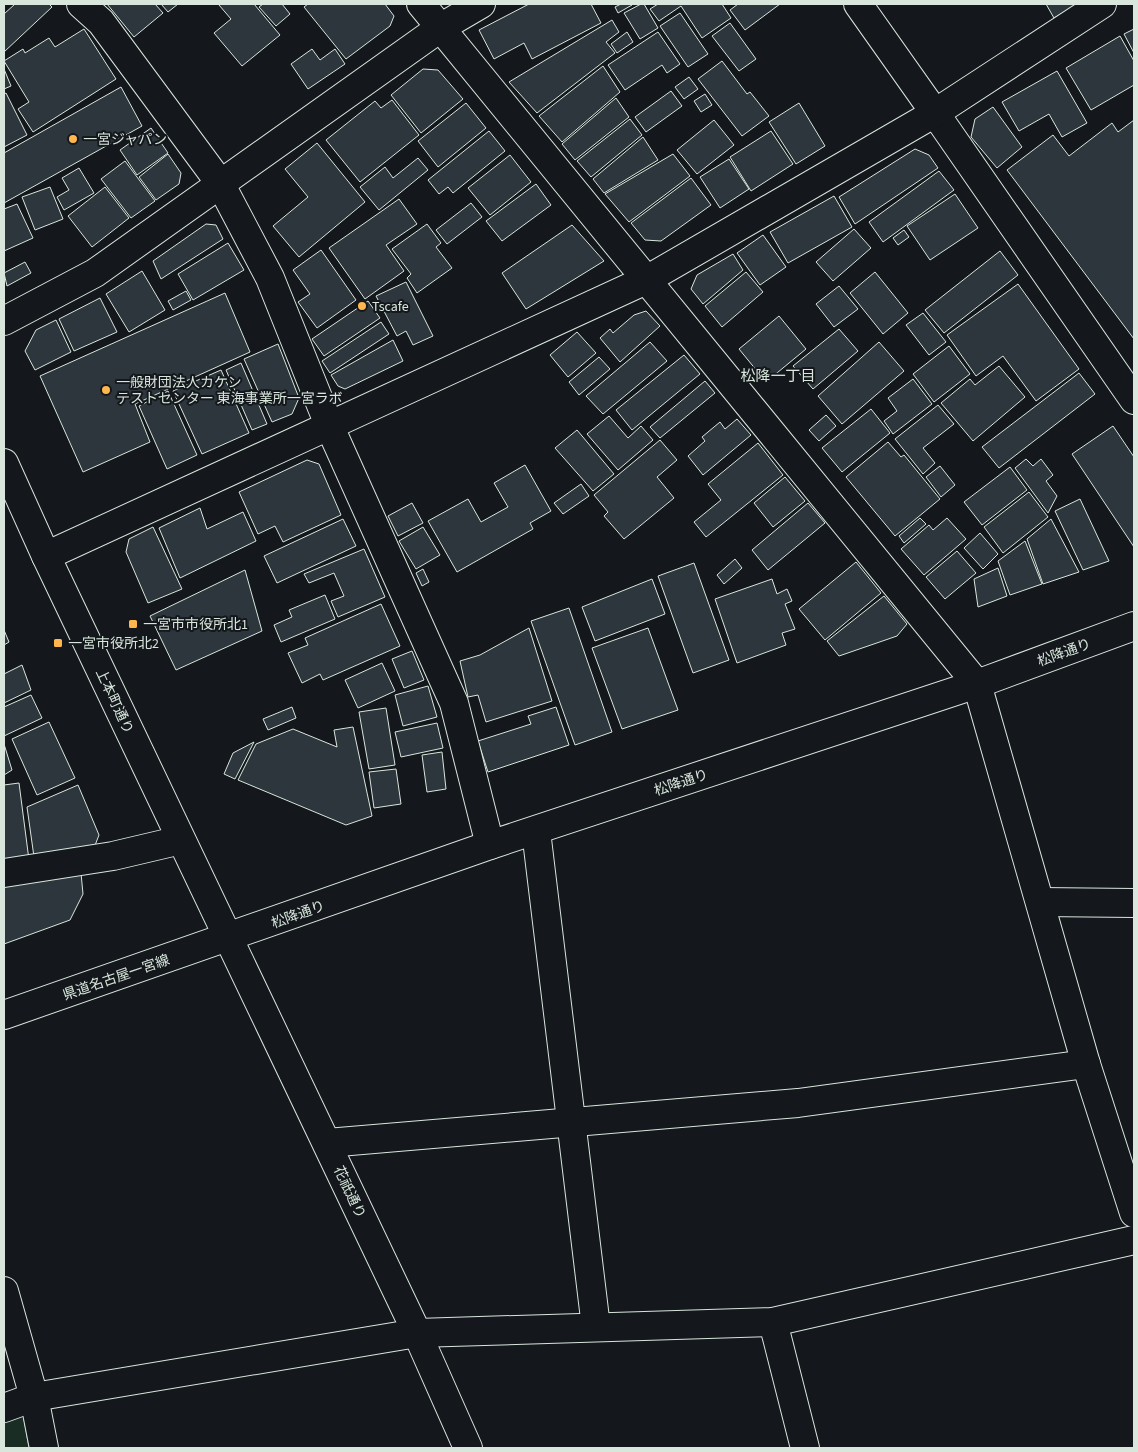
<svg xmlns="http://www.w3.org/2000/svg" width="1138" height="1452" font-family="'Source Sans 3','Noto Sans JP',sans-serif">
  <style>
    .green { fill: #1a2d24; stroke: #939e99 }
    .building { fill: #2c363c; stroke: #d8e6dc }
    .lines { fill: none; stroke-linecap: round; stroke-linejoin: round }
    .street-casing { stroke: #d8e6dc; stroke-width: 30 }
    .secondary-casing { stroke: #d8e6dc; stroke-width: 30 }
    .highway-casing { stroke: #d8e6dc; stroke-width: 30 }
    .street { stroke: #14181c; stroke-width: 28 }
    .secondary { stroke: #14181c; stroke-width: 28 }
    .highway { stroke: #14181c; stroke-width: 28 }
    .poi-dot { fill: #ffb74d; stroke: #14181c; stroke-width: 2 }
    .labels { text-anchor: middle; stroke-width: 4; stroke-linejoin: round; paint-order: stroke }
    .poi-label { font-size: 14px; fill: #d8e6dc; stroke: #14181c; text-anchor: start }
    .street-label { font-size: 14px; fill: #d8e6dc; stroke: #14181c }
    .neighbourhood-label { font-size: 15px; fill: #d8e6dc; stroke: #14181c }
  </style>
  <rect width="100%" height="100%" fill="#14181c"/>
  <path class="green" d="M23,1414L29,1448H4V1422Z"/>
  <g class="building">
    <path d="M15,4H49L52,7L4,52V14Z"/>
    <path d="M107,4H155L163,13L134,37Z"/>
    <path d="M161,4H178L168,12Z"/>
    <path d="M220,4H254L280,35L242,66L214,33L231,19L219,5Z"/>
    <path d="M263,4H282L290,14L276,26L259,7Z"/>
    <path d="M308,4H385L394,16L390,26L346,59L304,7Z"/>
    <path d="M529,4H591L601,23L532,59L524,43L494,59L479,30Z"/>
    <path d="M621,4H631L632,5L618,13L615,7Z"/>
    <path d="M641,4H644L658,28L640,39L624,13Z"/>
    <path d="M658,4H722L731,18L702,38L681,6L659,21L650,9Z"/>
    <path d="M738,4H780L745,30L730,10Z"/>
    <path d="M1046,4H1078L1054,18Z"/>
    <path d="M680,13L708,54L688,67L660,26Z"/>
    <path d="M612,20L619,32L606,42L615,53L537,113L509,82Z"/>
    <path d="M730,23L756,59L739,71L712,36Z"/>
    <path d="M84,29L116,79L33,132L18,109L29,102L4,61L23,49L25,53L49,38L55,47Z"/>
    <path d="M1134,29V53L1124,34Z"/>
    <path d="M627,32L633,42L617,53L611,44Z"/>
    <path d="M658,32L680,64L667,73L662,65L625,90L608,65Z"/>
    <path d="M1120,36L1134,61V85L1091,110L1066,68Z"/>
    <path d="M312,49L320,60L335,49L345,64L308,89L291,64Z"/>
    <path d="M722,61L747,94L750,92L769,116L742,136L698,79Z"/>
    <path d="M603,66L620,92L562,142L539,116Z"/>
    <path d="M4,69L11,86L4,89Z"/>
    <path d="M423,69L438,70L463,99L421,133L391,95Z"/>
    <path d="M1057,71L1087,123L1062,137L1049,114L1019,131L1002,102Z"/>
    <path d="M689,77L698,89L684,99L675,87Z"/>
    <path d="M121,87L142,126L4,203V153Z"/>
    <path d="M671,91L682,106L646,132L635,117Z"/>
    <path d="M6,93L27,135L4,147V94Z"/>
    <path d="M705,94L712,105L701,112L694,101Z"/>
    <path d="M616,98L629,117L575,160L562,144Z"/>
    <path d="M392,100L419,135L360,182L326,140L375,101L381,108Z"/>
    <path d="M466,103L486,128L438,167L418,141Z"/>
    <path d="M799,103L825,146L796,164L769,122Z"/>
    <path d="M993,107L1022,147L997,168L971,137L975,119Z"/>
    <path d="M630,119L642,135L591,177L577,161Z"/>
    <path d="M714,120L734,145L697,174L677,150Z"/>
    <path d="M1134,120V339L1007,170L1053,135L1069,156L1112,123L1118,132Z"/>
    <path d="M151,128L168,153L137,175L120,150Z"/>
    <path d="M489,131L505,151L453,193L448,187L439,194L428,180Z"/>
    <path d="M771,131L793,164L751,191L730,157Z"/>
    <path d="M643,137L658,160L604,193L593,179Z"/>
    <path d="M317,143L365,202L299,257L273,226L308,197L285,169Z"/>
    <path d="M915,149L929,155L938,168L855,224L839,197Z"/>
    <path d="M168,154L181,173L179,184L156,200L139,177Z"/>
    <path d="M673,154L690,176L629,222L605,194Z"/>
    <path d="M510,155L531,182L490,215L468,188Z"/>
    <path d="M418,158L428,170L379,210L360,187L385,167L393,178Z"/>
    <path d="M729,159L749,189L720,208L700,177Z"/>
    <path d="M125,161L155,201L131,218L101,179Z"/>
    <path d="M79,168L94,193L64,210L57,197L69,190L62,178Z"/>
    <path d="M939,171L954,190L883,242L869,222Z"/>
    <path d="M691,178L711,205L661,241L645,240L631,223Z"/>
    <path d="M536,184L551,205L502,241L486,221Z"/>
    <path d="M50,187L63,219L35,230L22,197Z"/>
    <path d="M105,187L129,218L92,247L68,216Z"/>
    <path d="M955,194L978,228L930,260L907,226Z"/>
    <path d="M834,196L852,227L788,263L770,232Z"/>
    <path d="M399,199L417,224L386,245L404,271L365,299L329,248Z"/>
    <path d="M471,203L482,217L447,244L436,230Z"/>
    <path d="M17,204L33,238L4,251V209Z"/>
    <path d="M206,224L216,225L223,239L161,279L153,261Z"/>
    <path d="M427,224L441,243L436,247L452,268L417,293L407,278L411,274L392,249Z"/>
    <path d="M572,225L604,261L526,309L502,273Z"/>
    <path d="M854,229L871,248L833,281L816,262Z"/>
    <path d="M904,230L909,237L898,245L893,238Z"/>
    <path d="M763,235L786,267L760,285L737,253Z"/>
    <path d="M228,243L244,270L193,300L178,274Z"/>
    <path d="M321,250L356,300L317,328L298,302L310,294L293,270Z"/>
    <path d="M1000,251L1018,275L944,333L925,310Z"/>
    <path d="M733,254L743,270L703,304L691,289L697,275Z"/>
    <path d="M25,262L31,273L7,286L4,273Z"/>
    <path d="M142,271L165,310L129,332L106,294Z"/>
    <path d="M746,272L763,292L722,327L705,306Z"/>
    <path d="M875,272L908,313L883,334L850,293Z"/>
    <path d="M406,282L433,336L413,345L406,331L397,336L376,296Z"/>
    <path d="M1018,284L1079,369L1036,401L1003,356L976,376L947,335Z"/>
    <path d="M839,286L858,309L834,327L816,304Z"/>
    <path d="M186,291L191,300L173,310L168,301Z"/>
    <path d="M225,293L250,352L135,404L150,442L83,472L40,376Z"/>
    <path d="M100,298L117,332L74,351L59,319Z"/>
    <path d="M368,301L380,318L324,356L312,339Z"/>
    <path d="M646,311L660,326L620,362L600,338L610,329L613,333L634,315Z"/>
    <path d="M923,313L946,342L929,355L906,325Z"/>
    <path d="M779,316L806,349L766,382L739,349Z"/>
    <path d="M56,320L71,352L35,370L25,351L36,330Z"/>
    <path d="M381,322L389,334L330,373L322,361Z"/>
    <path d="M839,329L858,351L813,389L793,366Z"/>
    <path d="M577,332L596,353L568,377L550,355Z"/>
    <path d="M393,340L403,361L345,389L338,386L331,375Z"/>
    <path d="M650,342L667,361L603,414L586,396Z"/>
    <path d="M879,342L904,371L842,424L818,396Z"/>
    <path d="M278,344L299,398L292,414L272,422L244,359Z"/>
    <path d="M949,346L970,374L934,402L913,374Z"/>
    <path d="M684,355L700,374L632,430L616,410Z"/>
    <path d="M599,357L610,369L579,395L569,382Z"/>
    <path d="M241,363L267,424L252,430L226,370Z"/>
    <path d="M999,366L1025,397L973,441L941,403L970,379L975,385Z"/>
    <path d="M221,370L249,433L202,454L173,391Z"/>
    <path d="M1079,373L1095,394L999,468L982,447Z"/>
    <path d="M913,379L932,404L893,434L884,421L897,411L888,398Z"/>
    <path d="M705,381L715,393L660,438L650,427Z"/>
    <path d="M168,391L197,455L167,469L139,406Z"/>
    <path d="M938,405L954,424L923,448L935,463L923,474L895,439Z"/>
    <path d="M871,409L890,433L842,472L822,448Z"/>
    <path d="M826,415L836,426L819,441L809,430Z"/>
    <path d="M609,416L628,438L641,426L653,440L618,470L587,434Z"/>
    <path d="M737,419L751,435L703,475L688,456L705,441L702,437L720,422L725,429Z"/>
    <path d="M1113,426L1134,457V547L1072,454Z"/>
    <path d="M577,430L614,474L593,491L555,448Z"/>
    <path d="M660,440L677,460L657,477L674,498L624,539L604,516L608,512L594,495Z"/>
    <path d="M888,442L901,457L904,455L940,499L895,536L846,477Z"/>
    <path d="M758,443L783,475L706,537L694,522L721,500L708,484Z"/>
    <path d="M1026,459L1033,466L1041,459L1053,475L1046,481L1057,496L1048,513L1015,468Z"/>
    <path d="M307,460L319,464L341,515L283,542L275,526L258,534L239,492Z"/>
    <path d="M525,465L551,511L530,523L533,529L457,572L428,521L468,499L481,522L508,507L494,483Z"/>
    <path d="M940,466L955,485L941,497L926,477Z"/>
    <path d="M1010,467L1027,490L982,525L964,502Z"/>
    <path d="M785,477L805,501L773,527L754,503Z"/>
    <path d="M581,484L589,496L563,514L554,503Z"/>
    <path d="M1029,492L1048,517L1003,553L984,527Z"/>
    <path d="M1080,499L1109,561L1083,570L1055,511Z"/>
    <path d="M412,503L423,523L398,536L388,516Z"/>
    <path d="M808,503L825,523L768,570L752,550Z"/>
    <path d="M200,508L207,529L243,512L256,541L180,578L159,528Z"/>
    <path d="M920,518L926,524L904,543L899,536Z"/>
    <path d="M947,518L966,539L924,575L901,549L929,525L933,530Z"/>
    <path d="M343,519L356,546L277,583L264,556Z"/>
    <path d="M1051,519L1079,572L1043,584L1027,539Z"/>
    <path d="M153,527L182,589L148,603L126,552L129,539Z"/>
    <path d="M423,527L440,555L416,569L399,541Z"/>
    <path d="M980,533L998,554L983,569L964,548Z"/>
    <path d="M1025,541L1042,584L1010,595L998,561Z"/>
    <path d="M364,549L385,597L338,617L331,601L344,596L334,573L309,583L304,574Z"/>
    <path d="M957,551L976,573L945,599L926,577Z"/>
    <path d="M735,559L742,568L724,584L717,575Z"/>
    <path d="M856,562L881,593L825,640L799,609Z"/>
    <path d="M694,563L729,660L693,673L658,576Z"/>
    <path d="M998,568L1007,596L978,607L974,579Z"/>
    <path d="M423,569L429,582L422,586L416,573Z"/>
    <path d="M245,570L262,631L176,670L150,616Z"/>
    <path d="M652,579L665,614L595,641L582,607Z"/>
    <path d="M772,579L777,594L787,589L792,601L785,604L795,629L782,633L786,645L737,663L715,599Z"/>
    <path d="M325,595L335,619L281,642L274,625L292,617L289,610Z"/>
    <path d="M884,596L907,624L897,636L839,656L827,641Z"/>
    <path d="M381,604L400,646L323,680L320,674L302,683L288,653L308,645L305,638Z"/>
    <path d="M569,608L612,732L575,745L531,621Z"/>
    <path d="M529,628L552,701L486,722L478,695L468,697L460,661L480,655Z"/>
    <path d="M648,628L678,710L622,729L592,648Z"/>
    <path d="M4,630L9,642L4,645Z"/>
    <path d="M412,651L424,680L404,688L392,659Z"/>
    <path d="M382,663L395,691L358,708L345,680Z"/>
    <path d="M22,665L31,690L4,703V674Z"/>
    <path d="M428,686L437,717L403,726L395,695Z"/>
    <path d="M31,695L42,718L4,736V707Z"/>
    <path d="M292,707L296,718L268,730L263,719Z"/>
    <path d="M556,707L569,745L488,772L478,741L531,724L528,716Z"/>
    <path d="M386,708L395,765L369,769L359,712Z"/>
    <path d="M49,722L75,778L37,795L12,739Z"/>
    <path d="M437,723L443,748L401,757L395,732Z"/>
    <path d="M353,727L372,816L346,825L238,780L256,744L293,729L337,747L334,730Z"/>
    <path d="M254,742L235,779L224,774L233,753Z"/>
    <path d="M4,744L12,770L4,775Z"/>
    <path d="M442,752L446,789L427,792L422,755Z"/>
    <path d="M396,769L401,804L374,808L369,772Z"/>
    <path d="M19,783L29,860L4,863V785Z"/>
    <path d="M78,785L99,835L94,848L34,857L27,807Z"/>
    <path d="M81,873L83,894L70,920L4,944V884Z"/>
  </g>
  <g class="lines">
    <defs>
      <g id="street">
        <path d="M81,4L101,22L220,183L270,278L329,425L454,703L490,845"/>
        <path d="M421,4L977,684L1086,1064L1134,1213"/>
        <path d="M935,113L1134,400"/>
        <path d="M4,321L95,273L440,28L481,4"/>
        <path d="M46,556L648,279L935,113L1102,4"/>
        <path d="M536,831L596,1327"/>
        <path d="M4,873L113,856L181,840"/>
        <path d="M1041,902L1134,903"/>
        <path d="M327,1143L798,1103L1086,1064"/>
        <path d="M4,1291L34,1397L44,1448"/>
        <path d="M773,1322L805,1448"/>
        <path d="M4,1408L34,1397L417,1333L773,1322L1134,1240"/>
      </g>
      <g id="secondary">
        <path d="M858,4L935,113"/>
        <path d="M4,1015L490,845L977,684L1134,626"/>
      </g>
      <path id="highway" d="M4,463L46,556L417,1333L468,1448"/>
    </defs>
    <use href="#street" class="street-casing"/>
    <use href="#secondary" class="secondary-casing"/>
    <use href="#highway" class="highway-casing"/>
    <use href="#street" class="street"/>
    <use href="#secondary" class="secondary"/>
    <use href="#highway" class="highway"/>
  </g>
  <g class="poi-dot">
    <circle cx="73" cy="139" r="5"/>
    <circle cx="362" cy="306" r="5"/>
    <circle cx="106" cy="390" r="5"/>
    <rect x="128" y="619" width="10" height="10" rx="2.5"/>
    <rect x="53" y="638" width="10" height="10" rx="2.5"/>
  </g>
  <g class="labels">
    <g class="poi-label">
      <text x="83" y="144">一宮ジャパン</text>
      <text x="372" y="311">Tscafe</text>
      <text x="116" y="387">一般財団法人カケン<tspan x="116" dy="16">テストセンター 東海事業所一宮ラボ</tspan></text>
      <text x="143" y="629">一宮市市役所北1</text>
      <text x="68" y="648">一宮市役所北2</text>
    </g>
    <g class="street-label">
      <text transform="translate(1064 652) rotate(-20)" y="5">松降通り</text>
      <text transform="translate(115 701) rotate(65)" y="5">上本町通り</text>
      <text transform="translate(681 782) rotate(-18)" y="5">松降通り</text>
      <text transform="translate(298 914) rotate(-20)" y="5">松降通り</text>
      <text transform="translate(116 977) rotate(-19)" y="5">県道名古屋一宮線</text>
      <text transform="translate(350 1192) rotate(65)" y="5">花祇通り</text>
    </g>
    <g class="neighbourhood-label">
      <text x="778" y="381">松降一丁目</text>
    </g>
  </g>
  <rect width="1138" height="1452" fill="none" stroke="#d8e6dc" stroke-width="10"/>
</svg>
